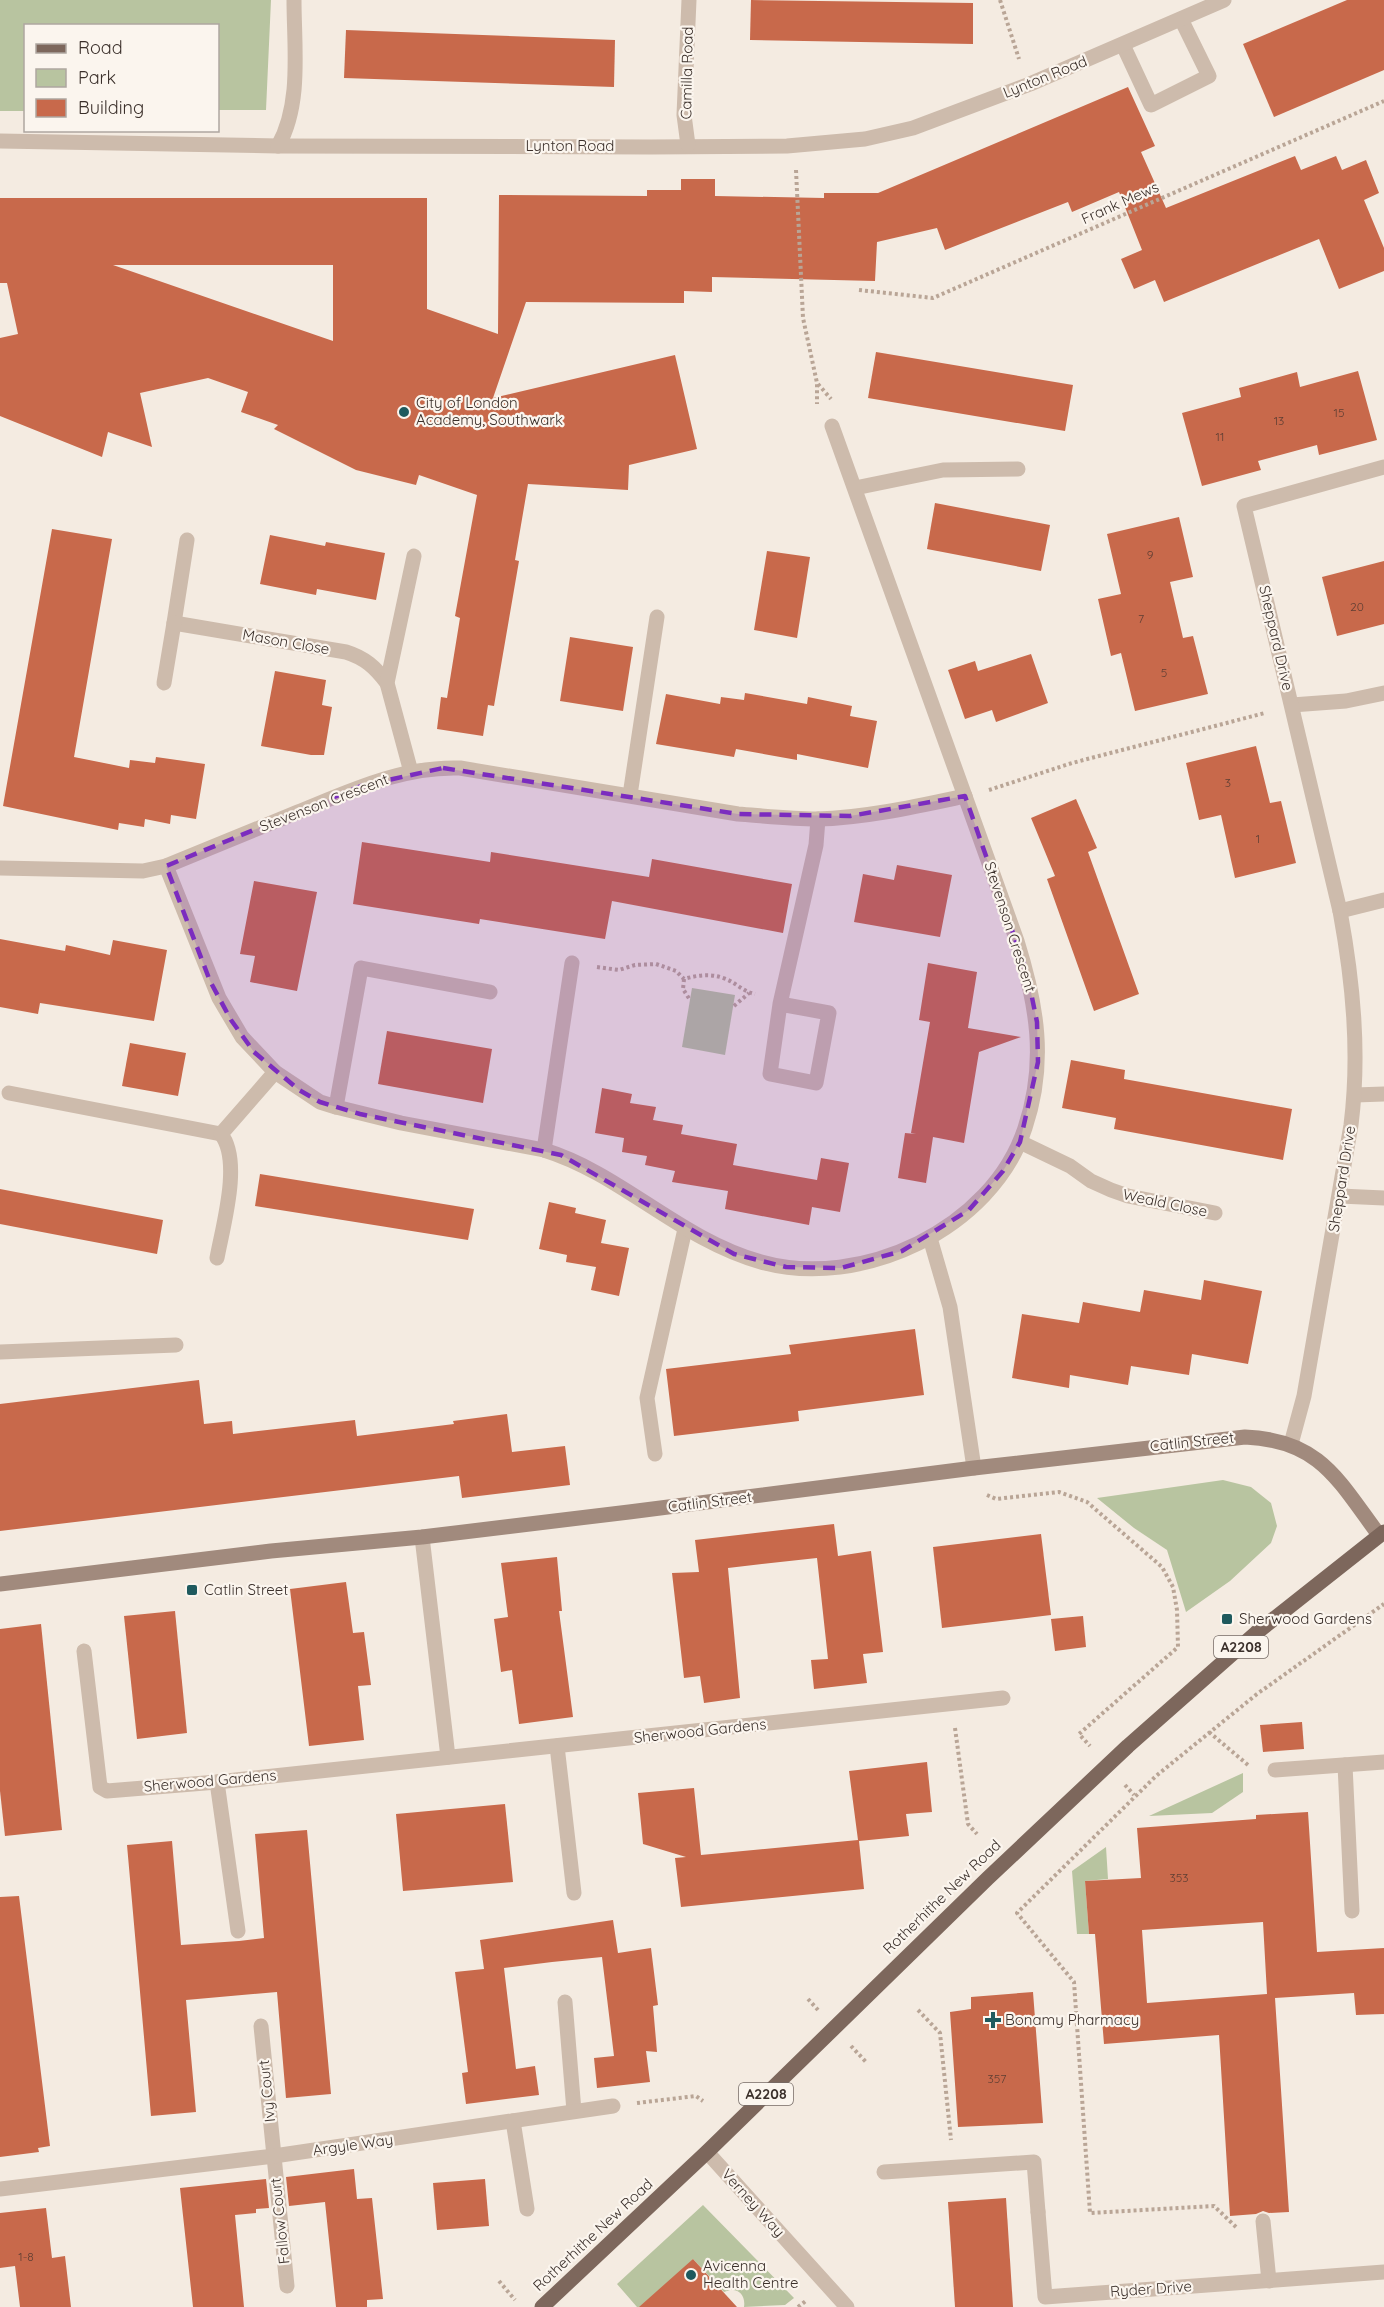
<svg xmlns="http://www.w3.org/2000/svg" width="1384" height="2307" font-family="Quicksand,sans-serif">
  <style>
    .green { fill: #b8c4a0 }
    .building { fill: #c8694b; fill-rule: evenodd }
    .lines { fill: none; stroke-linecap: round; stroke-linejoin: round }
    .path { stroke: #b9a596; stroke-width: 4; stroke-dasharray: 3 3; stroke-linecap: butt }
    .service { stroke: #cdbbac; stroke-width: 15 }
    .minor { stroke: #cdbbac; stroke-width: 15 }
    .secondary { stroke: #a18a7d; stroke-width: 15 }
    .primary { stroke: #7d675c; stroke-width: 15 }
    .marked { fill: #7b2cbf; fill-opacity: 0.2; stroke: #7b2cbf; stroke-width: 4.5; stroke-dasharray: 12 8; stroke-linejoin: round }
    .poi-dot { fill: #1f5a5e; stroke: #fbf5ee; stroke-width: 2 }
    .labels { text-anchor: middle; stroke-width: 4.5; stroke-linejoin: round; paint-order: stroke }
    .number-label { font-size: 12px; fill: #5e3e33 }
    .shield { fill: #fbf5ee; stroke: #756b66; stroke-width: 1.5 }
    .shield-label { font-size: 14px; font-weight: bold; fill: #3b302b }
    .street-label { font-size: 15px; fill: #3b302b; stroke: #fbf5ee }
    .poi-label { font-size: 15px; fill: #3b302b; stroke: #fbf5ee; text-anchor: start }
  </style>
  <rect width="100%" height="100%" fill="#f4ebe1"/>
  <g class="green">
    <path d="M0,0H271L266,110H218V26H26L25,111H0Z"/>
    <path d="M692,988L735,995L725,1055L682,1047Z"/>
    <path d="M1223,1480L1251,1487L1271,1503L1277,1526L1271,1543L1230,1581L1186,1612L1167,1550L1134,1528L1097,1498Z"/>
    <path d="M1243,1773V1792L1212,1813L1149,1816Z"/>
    <path d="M1106,1847L1108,1879L1085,1881L1089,1934H1077L1072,1871Z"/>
    <path d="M703,2205L794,2298L785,2305L744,2307C746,2294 737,2286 724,2292L693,2259L665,2307H637L617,2284Z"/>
  </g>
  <g class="building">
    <path d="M751,0L973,3V44L750,40Z"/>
    <path d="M1347,0H1384V70L1274,117L1243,44Z"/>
    <path d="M346,30L615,40L614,87L344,78Z"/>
    <path d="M1128,87L1155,146L1141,152L1166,208L1295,156L1301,170L1336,156L1342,170L1366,160L1379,193L1364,200L1384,248V271L1339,289L1319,239L1164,302L1155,280L1134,289L1121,259L1142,250L1119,192L1072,212L1068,202L945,250L937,228L877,242L875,281L712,277V292L684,291V303L526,302L493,398L675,355L697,449L629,465L628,490L528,484L515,560L519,561L494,706L488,705L483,736L437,729L441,697L447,698L460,618L455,616L477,495L419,475L416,485L356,470L274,429L278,425L241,412L248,392L208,378L140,393L152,447L108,432L102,457L0,416V338L18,334L7,283H0V198H427V309L498,334L499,195L647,196V190H681V179H715V196L824,198V193H878ZM113,265H333V341Z"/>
    <path d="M876,352L1073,385L1065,431L868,398Z"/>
    <path d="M1358,371L1377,440L1319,455L1317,445L1258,461L1261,470L1202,486L1182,413L1241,397L1239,388L1297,372L1300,387Z"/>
    <path d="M935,503L1050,525L1041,571L927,549Z"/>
    <path d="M1179,517L1193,577L1170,582L1183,638L1193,636L1208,694L1135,711L1121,653L1111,656L1098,599L1121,594L1107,534Z"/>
    <path d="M52,529L112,539L74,757L129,768L130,760L155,763L156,757L205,764L196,819L171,815L170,824L145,819L144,827L119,823L118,830L3,806Z"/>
    <path d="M270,535L325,546L326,542L385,553L376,600L317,589L316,595L260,584Z"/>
    <path d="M767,551L810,557L797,638L754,630Z"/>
    <path d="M1384,561V624L1337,636L1322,577Z"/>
    <path d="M570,637L633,647L623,711L560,701Z"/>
    <path d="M1031,654L1048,703L996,722L992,710L965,719L948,670L975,661L978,671Z"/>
    <path d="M275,671L326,680L322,705L332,707L324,755H311L261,746Z"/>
    <path d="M745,693L807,704L808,697L852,706L850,716L877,721L868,768L797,754V760L736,749L734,757L656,744L666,694L720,704L721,697L744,700Z"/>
    <path d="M1256,746L1270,803L1281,801L1296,863L1235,878L1221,815L1199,820L1186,763Z"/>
    <path d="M1076,799L1097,848L1088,852L1139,994L1094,1011L1047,879L1055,876L1031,818Z"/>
    <path d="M362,842L490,862L491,852L649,877L652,859L792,884L783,933L612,901L605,939L480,919L479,924L353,904Z"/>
    <path d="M897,865L952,875L940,937L854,922L863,874L894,880Z"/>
    <path d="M254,881L317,892L297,991L250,982L255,956L240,954Z"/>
    <path d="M0,939L65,951L66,945L110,955L113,940L167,950L154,1021L40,1003L38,1014L0,1007Z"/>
    <path d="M928,963L977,972L968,1028L1021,1037L979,1052L964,1143L933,1137L926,1183L898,1178L905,1133L916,1134L911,1133L930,1022L919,1020Z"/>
    <path d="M387,1031L492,1049L483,1103L378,1084Z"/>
    <path d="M130,1043L186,1053L178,1096L122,1086Z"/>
    <path d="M1071,1060L1125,1070L1124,1079L1292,1109L1283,1160L1114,1129L1116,1118L1062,1108Z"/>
    <path d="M602,1088L632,1094L630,1103L656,1107L653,1120L683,1125L681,1134L737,1144L733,1165L817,1180L821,1158L849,1163L840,1212L812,1207L809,1225L725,1209L728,1191L672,1182L675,1171L645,1165L647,1156L622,1152L624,1138L595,1133Z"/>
    <path d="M260,1174L474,1209L468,1240L255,1206Z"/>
    <path d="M0,1189L163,1220L157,1254L0,1224Z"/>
    <path d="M549,1202L576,1208L575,1213L606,1220L601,1243L629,1248L619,1296L591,1290L601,1244L596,1267L566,1262L567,1255L539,1249Z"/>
    <path d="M1204,1280L1262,1291L1248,1364L1192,1354L1189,1375L1131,1366L1128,1385L1070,1375L1069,1388L1012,1378L1022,1314L1079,1323L1083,1302L1140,1312L1144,1290L1201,1300Z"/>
    <path d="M915,1329L924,1395L798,1411L799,1421L674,1436L666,1369L791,1354L789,1345Z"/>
    <path d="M199,1380L204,1424L232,1421L233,1434L355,1420L357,1436L454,1424L453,1421L507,1414L512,1452L565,1446L570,1485L462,1498L459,1476L0,1531V1404Z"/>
    <path d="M834,1524L838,1556L871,1551L883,1652L863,1654L867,1683L814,1689L811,1660L828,1659L817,1558L826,1557L771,1563L728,1568L740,1698L704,1703L700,1676L684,1678L672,1573L699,1572L695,1540Z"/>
    <path d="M1041,1534L1051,1615L942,1628L933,1547Z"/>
    <path d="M557,1557L562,1611H559L573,1717L519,1724L512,1670L501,1672L494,1619L508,1617L501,1563Z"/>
    <path d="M346,1582L353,1633L364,1632L371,1685L358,1686L364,1740L309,1746L290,1589Z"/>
    <path d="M175,1611L187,1733L137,1739L124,1616Z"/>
    <path d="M1083,1616L1086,1647L1055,1651L1051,1619Z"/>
    <path d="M41,1624L62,1830L5,1836L0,1791V1629Z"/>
    <path d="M1302,1722L1304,1749L1263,1752L1260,1725Z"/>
    <path d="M927,1762L932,1812L906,1814L909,1836L859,1841L864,1889L681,1907L675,1858L686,1857L643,1844L638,1793L694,1788L701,1855L858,1840L849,1771Z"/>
    <path d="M505,1804L513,1882L403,1891L396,1814Z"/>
    <path d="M1308,1812L1317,1952L1384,1948V2014L1356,2015L1354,1993L1275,1998L1289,2212L1269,2213L1263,2211L1256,2214L1230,2216L1219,2035L1104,2044L1095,1934H1089L1085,1881L1141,1878L1137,1828L1256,1819V1815ZM1263,1922L1267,1994L1147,2003L1142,1930Z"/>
    <path d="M307,1830L331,2094L286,2098L277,1992L186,2000L196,2112L151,2116L127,1845L172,1841L181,1945L239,1941L264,1938L255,1834Z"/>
    <path d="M19,1896L50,2146L38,2148L39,2152L0,2157V1897Z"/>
    <path d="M613,1920L618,1953L651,1948L658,2005L653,2006L657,2052L646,2051L650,2082L597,2088L594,2058L614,2056L602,1957L552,1962L504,1968L516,2069L535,2066L539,2095L466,2104L462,2073L468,2072L455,1972L484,1969L480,1940Z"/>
    <path d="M1033,1992L1043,2123L958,2127L950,2012L971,2009V1997Z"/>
    <path d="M354,2169L357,2199L372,2198L383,2299L367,2300V2307H336L325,2202L289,2206L286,2177Z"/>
    <path d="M266,2179L269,2208L256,2209V2213L235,2215L244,2307H193L180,2188Z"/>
    <path d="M485,2179L489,2226L437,2230L433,2183Z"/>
    <path d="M1006,2198L1013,2307H955L948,2202Z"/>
    <path d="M46,2208L52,2258L65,2256L71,2307H20L15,2266L0,2268V2213Z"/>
    <path d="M693,2259L737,2307H639Z"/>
  </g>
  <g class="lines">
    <g class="path">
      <path d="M1000,0L1019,59"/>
      <path d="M796,170L803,318L817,383V404"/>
      <path d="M859,290L933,298L1384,101"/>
      <path d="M818,384L831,399"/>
      <path d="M989,790L1072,763L1265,713"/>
      <path d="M597,967L619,970L635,965L656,964L676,971L684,979C698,975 711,973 726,979C736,983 744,992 755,994"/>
      <path d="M684,979L683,989L690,1000"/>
      <path d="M734,1006L749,993"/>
      <path d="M987,1495L996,1499L1059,1492L1087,1502L1162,1567L1173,1587L1177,1610L1178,1647L1079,1734L1090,1746"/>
      <path d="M955,1728L968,1824L977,1834"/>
      <path d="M1209,1732L1248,1765"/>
      <path d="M1125,1785L1134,1795"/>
      <path d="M808,1999L818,2010"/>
      <path d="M918,2010L940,2033L951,2140"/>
      <path d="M851,2046L867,2063"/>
      <path d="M637,2103L696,2096L703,2101"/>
      <path d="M1236,2227L1214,2206L1090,2213L1074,1982L1017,1913L1156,1776L1257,1694L1384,1604"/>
      <path d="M499,2281L515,2300"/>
      <path d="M798,2307L807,2300"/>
    </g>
    <g class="service">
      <path d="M1355,1095L1384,1094"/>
      <path d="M336,1107L361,968L490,992"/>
      <path d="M0,1352L176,1345"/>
      <path d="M655,1454L647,1398L685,1229"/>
      <path d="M557,1746L574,1893"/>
      <path d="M217,1782L238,1931"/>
      <path d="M513,2121L527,2209"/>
      <path d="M884,2172L1034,2162L1038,2212"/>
    </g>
    <g class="minor">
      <path d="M1123,45L1151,105L1209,76L1181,19"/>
      <path d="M0,141L278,146L651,147L787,146L865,139L913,128L1030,84L1224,0"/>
      <path d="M688,145L684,115L689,0"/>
      <path d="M278,146C302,104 294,47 294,0"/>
      <path d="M855,488L943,470L1018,469"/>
      <path d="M187,540L174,623L346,652C365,658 375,667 387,683"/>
      <path d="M164,683L174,623"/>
      <path d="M1292,705L1346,701L1384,693"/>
      <path d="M411,772L387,683L414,556"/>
      <path d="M630,795L657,617"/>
      <path d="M166,866L219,998L242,1037L275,1072L320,1102L336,1107L401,1123L544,1150C622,1174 679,1239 761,1262C861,1290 992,1229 1025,1128C1047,1062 1037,1005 1017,941L832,426"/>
      <path d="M0,868L143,871L166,866C210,848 254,830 298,812C350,791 402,766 460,768L738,814C764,816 791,819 817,819C865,818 918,806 965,796"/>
      <path d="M1340,911L1384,900"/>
      <path d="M780,1004L829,1013L816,1083L770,1074L780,1004L816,845L818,819"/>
      <path d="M9,1093L221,1134"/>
      <path d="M1020,1142L1070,1166L1091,1181L1111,1190L1128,1196L1215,1213"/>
      <path d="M544,1150L572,963"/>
      <path d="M1340,1196L1384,1198"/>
      <path d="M930,1238L950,1307L974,1468"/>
      <path d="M217,1258C223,1225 242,1161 221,1134L275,1072"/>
      <path d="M1291,1444L1304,1396L1351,1125C1360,1053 1353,982 1340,911L1244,506L1384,467"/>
      <path d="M422,1537L448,1757"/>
      <path d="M84,1651L100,1787L107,1791L217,1782L1003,1698"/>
      <path d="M1345,1765L1352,1911"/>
      <path d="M1275,1770L1384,1762"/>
      <path d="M565,2002L574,2111"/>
      <path d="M261,2026L287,2286"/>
      <path d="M707,2152L847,2307"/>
      <path d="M0,2189L274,2156L613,2106"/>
      <path d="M1038,2212L1045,2297L1384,2272"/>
      <path d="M1263,2221L1269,2281"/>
    </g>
    <path class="secondary" d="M0,1584L271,1551L422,1537L629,1512L974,1468L1245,1437C1320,1440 1338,1480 1379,1535"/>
    <path class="primary" d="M542,2307L707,2152L988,1878L1128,1746L1256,1633L1384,1532"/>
  </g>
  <path class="marked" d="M443,768L738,814L850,816L965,796L1027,973L1037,1022L1038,1062L1020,1142L1003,1171L969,1210L902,1251L841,1268L786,1267L734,1254L561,1155L360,1114L320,1102L299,1090L254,1052L231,1020L210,981L166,866L361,786Z"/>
  <g class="poi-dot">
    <circle cx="404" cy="412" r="6"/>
    <rect x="186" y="1584" width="12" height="12" rx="3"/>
    <rect x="1221" y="1613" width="12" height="12" rx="3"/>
    <path d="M990 2011h6v6h6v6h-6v6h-6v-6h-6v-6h6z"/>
    <circle cx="691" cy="2275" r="6"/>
  </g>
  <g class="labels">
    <g class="number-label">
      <text x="1339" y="417">15</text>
      <text x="1279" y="425">13</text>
      <text x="1220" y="441">11</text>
      <text x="1150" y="559">9</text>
      <text x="1357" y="611">20</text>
      <text x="1141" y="623">7</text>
      <text x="1164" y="677">5</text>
      <text x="1228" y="787">3</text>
      <text x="1258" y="843">1</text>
      <text x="1179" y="1882">353</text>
      <text x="997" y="2083">357</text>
      <text x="26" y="2261">1-8</text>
    </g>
    <g class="shield">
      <rect x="1214" y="1636" width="54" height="22" rx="4.5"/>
      <rect x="739" y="2083" width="54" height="22" rx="4.5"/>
    </g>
    <g class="shield-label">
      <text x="1241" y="1652">A2208</text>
      <text x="766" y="2099">A2208</text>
    </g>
    <g class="street-label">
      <text transform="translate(687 73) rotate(-89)" y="5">Camilla Road</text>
      <text transform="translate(1045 77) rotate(-22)" y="5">Lynton Road</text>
      <text x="570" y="151">Lynton Road</text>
      <text transform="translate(1120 203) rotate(-24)" y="5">Frank Mews</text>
      <text transform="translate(1276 638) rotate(77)" y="5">Sheppard Drive</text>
      <text transform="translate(286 642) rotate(10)" y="5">Mason Close</text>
      <text transform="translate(324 803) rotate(-21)" y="5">Stevenson Crescent</text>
      <text transform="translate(1010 927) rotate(72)" y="5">Stevenson Crescent</text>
      <text transform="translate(1342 1179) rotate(-81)" y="5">Sheppard Drive</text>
      <text transform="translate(1165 1203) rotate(12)" y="5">Weald Close</text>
      <text transform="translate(1192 1442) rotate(-6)" y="5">Catlin Street</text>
      <text transform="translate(710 1502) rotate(-7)" y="5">Catlin Street</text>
      <text transform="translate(700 1731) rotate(-6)" y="5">Sherwood Gardens</text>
      <text transform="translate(210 1781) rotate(-5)" y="5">Sherwood Gardens</text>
      <text transform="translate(942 1897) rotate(-44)" y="5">Rotherhithe New Road</text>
      <text transform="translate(267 2091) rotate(-96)" y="5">Ivy Court</text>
      <text transform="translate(353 2145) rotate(-8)" y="5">Argyle Way</text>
      <text transform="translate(753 2203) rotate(48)" y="5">Verney Way</text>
      <text transform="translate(280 2221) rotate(-96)" y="5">Fallow Court</text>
      <text transform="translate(593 2235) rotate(-43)" y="5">Rotherhithe New Road</text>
      <text transform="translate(1151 2289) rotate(-4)" y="5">Ryder Drive</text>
    </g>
    <g class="poi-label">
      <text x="416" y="408">City of London<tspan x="416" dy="17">Academy, Southwark</tspan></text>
      <text x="204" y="1595">Catlin Street</text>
      <text x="1239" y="1624">Sherwood Gardens</text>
      <text x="1005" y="2025">Bonamy Pharmacy</text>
      <text x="703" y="2271">Avicenna<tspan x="703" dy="17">Health Centre</tspan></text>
    </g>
  </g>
  <rect x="24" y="24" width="195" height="108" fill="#fbf5ee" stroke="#aea6a0" stroke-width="1.5"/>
  <rect x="36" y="44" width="30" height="9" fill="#7d675c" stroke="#aea6a0" stroke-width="1.5"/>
  <text x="78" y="54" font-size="18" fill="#3b302b">Road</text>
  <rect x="36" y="69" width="30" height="18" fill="#b8c4a0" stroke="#aea6a0" stroke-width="1.5"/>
  <text x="78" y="84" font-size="18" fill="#3b302b">Park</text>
  <rect x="36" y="99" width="30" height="18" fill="#c8694b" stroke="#aea6a0" stroke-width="1.5"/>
  <text x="78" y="114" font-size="18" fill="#3b302b">Building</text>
</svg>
